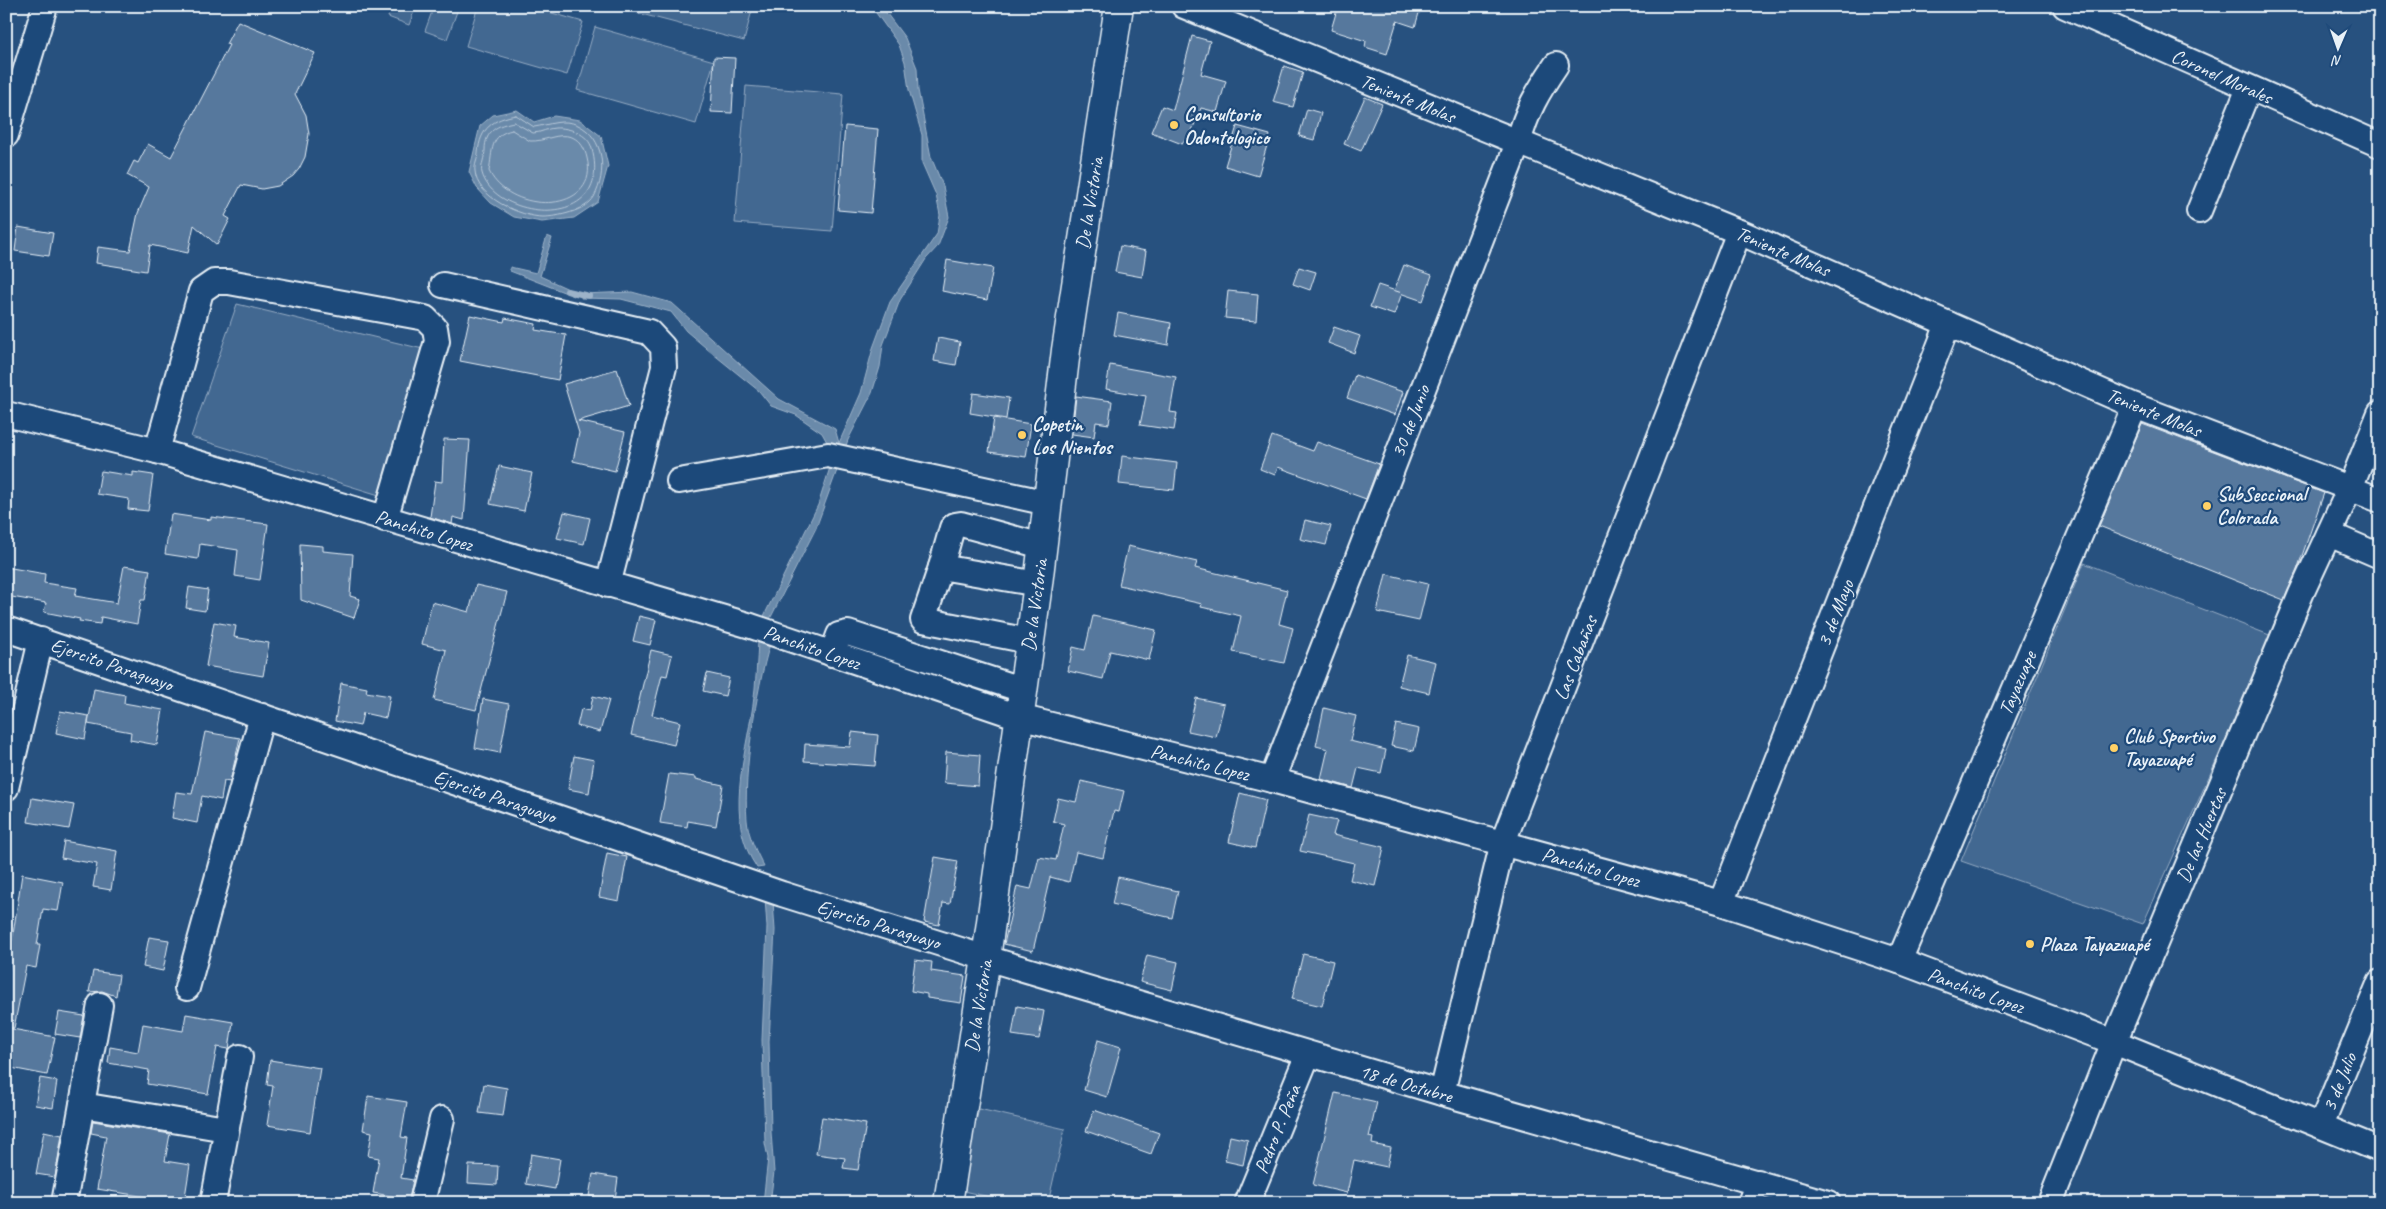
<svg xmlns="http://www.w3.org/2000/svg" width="2386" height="1209" font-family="Caveat,sans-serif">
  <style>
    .green { fill: #436891; stroke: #96acc4 }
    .water { fill: #6b8aaa; stroke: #9db3c9 }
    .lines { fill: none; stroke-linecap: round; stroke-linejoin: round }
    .shore { stroke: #b6c8d9; stroke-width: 1 }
    .stream { stroke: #9db3c9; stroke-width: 6 }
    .building { fill: #57789d; stroke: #e8f1f8 }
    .minor-casing { stroke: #e8f1f8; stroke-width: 28 }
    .major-casing { stroke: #e8f1f8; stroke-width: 31 }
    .minor { stroke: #1f4a7a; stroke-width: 24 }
    .major { stroke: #1f4a7a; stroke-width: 28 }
    .poi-dot { fill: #ffd166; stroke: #1f4a7a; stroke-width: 2 }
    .labels { text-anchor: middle; stroke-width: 4.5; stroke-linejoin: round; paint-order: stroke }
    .street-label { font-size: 20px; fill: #e8f1f8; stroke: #1f4a7a }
    .poi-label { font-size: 20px; font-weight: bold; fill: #e8f1f8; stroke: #1f4a7a; text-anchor: start }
  </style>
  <rect width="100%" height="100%" fill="#27517f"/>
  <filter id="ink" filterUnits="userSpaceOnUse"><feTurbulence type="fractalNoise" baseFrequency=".02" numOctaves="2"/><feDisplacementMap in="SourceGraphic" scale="10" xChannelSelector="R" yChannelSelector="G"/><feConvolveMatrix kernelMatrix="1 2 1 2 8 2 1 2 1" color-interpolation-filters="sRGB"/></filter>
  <g filter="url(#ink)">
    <g class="green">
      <path d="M392,6H416L409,25L388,17Z"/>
      <path d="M434,6H459L447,39L425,31Z"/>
      <path d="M478,6H528L583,22L567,75L466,46Z"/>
      <path d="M611,6H753L744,41Z"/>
      <path d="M595,27L714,61L696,124L577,90Z"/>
      <path d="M746,86L843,94L832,231L735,223Z"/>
      <path d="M237,304L423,349L379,495L191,437Z"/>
      <path d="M2084,563L2272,636L2143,924L1961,861Z"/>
      <path d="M979,1109L1065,1129L1048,1203H1016L959,1190Z"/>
    </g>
    <g class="water">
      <path d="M871,6H881L905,38L917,68L918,90L931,157L943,186L949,217L938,246L926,259L900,300L883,345L880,367L872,393L848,440L816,528L770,619L764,616L818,505L834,455L822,433L796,415L771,406L759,391L712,353L686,331L671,312L621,299L581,298L582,294L632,292L672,303L779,399L835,429L839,443L861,393L873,348L890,302L937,234L940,215L936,195L922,163V135L909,90L905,62L899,45Z"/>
      <path d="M517,110L534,122L554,116L580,120L601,136L608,166L598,202L574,218L542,222L514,217L491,203L477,188L469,172L480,126L493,115Z"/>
      <path d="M547,236L552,238L540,276L575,292L574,296L510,271V267L536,273Z"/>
      <path d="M758,640L770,644C756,690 743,773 747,820C748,836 757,853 764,867L757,868C724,819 745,759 753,705C756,684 757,662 758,640Z"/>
      <path d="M765,898L773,901L775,930L769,1041L771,1132L774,1172L770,1203H763L768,1158L765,1143L762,1040L767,927Z"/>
    </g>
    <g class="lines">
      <g class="shore">
        <path d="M516,115L534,127C549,125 563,118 578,125C605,138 607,173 594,197C586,211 557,217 543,217C521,217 476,197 475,171C474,165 478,159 478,153C480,128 493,119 516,115Z"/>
        <path d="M514,122L533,133C541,133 548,128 555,128C569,127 589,134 592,149C614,232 495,221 482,173C480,167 485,157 485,150C485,131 497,125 514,122Z"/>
        <path d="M512,130L530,141C545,142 557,132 572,137C581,141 585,149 587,158C601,214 510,216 489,171C493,151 489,135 512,130Z"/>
      </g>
      <path class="stream" d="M567,291L589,296"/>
    </g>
    <g class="building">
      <path d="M1338,6H1421L1415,27L1397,21L1387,54L1365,47L1366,41L1331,30Z"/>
      <path d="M238,21L315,53L295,94L306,115L309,134L305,157L299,169L293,176L278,186L262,189L241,185L225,216L230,219L217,245L194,225L188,253L150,245L146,271L96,263L98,247L130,251L138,213L149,187L127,175L134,161L138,163L148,144L171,157L229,45L226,44Z"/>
      <path d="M1192,36L1210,41L1201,74L1226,81L1217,112L1201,108L1191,133L1182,144L1151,132L1162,106L1173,110Z"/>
      <path d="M714,57L735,58L732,113L711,112Z"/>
      <path d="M1284,66L1303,72L1293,107L1273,102Z"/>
      <path d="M1365,97L1382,104L1361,151L1344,144Z"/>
      <path d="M1307,109L1321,113L1314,140L1299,136Z"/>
      <path d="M845,126L878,129L871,213L838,210Z"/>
      <path d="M1237,126L1270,135L1258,176L1225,166Z"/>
      <path d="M18,227L53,233L49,256L15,251Z"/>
      <path d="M1120,246L1146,251L1142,277L1115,272Z"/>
      <path d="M947,260L993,268L987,300L942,291Z"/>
      <path d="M1404,265L1432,275L1423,301L1394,291Z"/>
      <path d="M1299,267L1316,272L1310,290L1293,284Z"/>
      <path d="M1378,285L1402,293L1394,315L1370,307Z"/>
      <path d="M1228,291L1258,294L1256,321L1225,318Z"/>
      <path d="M1118,313L1171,323L1168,345L1114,335Z"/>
      <path d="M470,315L504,322L505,318L536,324L535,330L566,335L558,380L460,361Z"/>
      <path d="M1334,327L1360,336L1354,353L1328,343Z"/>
      <path d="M938,338L960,342L956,365L934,361Z"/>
      <path d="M1110,365L1176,377L1170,412L1177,413L1174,430L1140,425L1146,396L1106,389Z"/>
      <path d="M617,369L629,406L578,421L625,432L615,471L573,461L579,433L564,384Z"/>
      <path d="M1355,375L1403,392L1395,415L1347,398Z"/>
      <path d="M973,393L1009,398L1006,419L970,413Z"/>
      <path d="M1076,396L1112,401L1109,424L1096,422L1094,437L1072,434Z"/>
      <path d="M994,418L1031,424L1026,457L989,452Z"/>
      <path d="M2142,424L2324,493L2297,570L2284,600L2099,526Z"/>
      <path d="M1272,436L1313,451L1317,442L1379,464L1366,499L1278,467L1275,475L1260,469Z"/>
      <path d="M444,439L470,440L464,520L453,517L452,524L430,517L435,481L442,482Z"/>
      <path d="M1122,456L1177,463L1174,490L1119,484Z"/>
      <path d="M499,466L532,473L524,511L490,504Z"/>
      <path d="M101,471L133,476V472L153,475L148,511L128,509L129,499L97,494Z"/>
      <path d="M564,512L590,518L584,544L557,538Z"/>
      <path d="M171,514L211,520V517L268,524L260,580L235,576L238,550L200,544L198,559L165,554Z"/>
      <path d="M1305,520L1331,526L1326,545L1300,539Z"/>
      <path d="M300,544L323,546V551L353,554L350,596L360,599L354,618L301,600Z"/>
      <path d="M1128,546L1197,562L1195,568L1287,590L1279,624L1293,628L1284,663L1233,652L1241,616L1201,607L1202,604L1119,585Z"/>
      <path d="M124,566L150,570L145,600H141L137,624L101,617L100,624L79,621L80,619L44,612L46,603L6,596V567L45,574L44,583L77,588L75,596L117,603Z"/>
      <path d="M1386,574L1428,584L1419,621L1377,612Z"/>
      <path d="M476,585L507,592L476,710L434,700L446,650L422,644L432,602L469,612Z"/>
      <path d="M189,587L208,590L205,611L186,608Z"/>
      <path d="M639,616L656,620L650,645L633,641Z"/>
      <path d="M1093,616L1156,630L1149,660L1110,651L1103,679L1068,671L1073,647L1085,650Z"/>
      <path d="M214,622L236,626L234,637L269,643L263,676L206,666Z"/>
      <path d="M651,650L672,655L667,676L662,675L652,715L680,722L674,745L631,735Z"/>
      <path d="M1407,655L1436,662L1429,693L1399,686Z"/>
      <path d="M707,673L729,678L725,696L703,691Z"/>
      <path d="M341,683L367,688L366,692L390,696L386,718L363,713L360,726L335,721Z"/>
      <path d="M94,689L125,695L124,703L163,710L157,745L130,740L131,732L88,724Z"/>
      <path d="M593,696L609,700L600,732L577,726L581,709L590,711Z"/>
      <path d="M1196,698L1224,704L1216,737L1188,731Z"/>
      <path d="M483,699L509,704L500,753L475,748Z"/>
      <path d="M1324,708L1356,716L1350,741L1386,750L1381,773L1358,768L1353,788L1321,779L1328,749L1316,746Z"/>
      <path d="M60,711L89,716L85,739L56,733Z"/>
      <path d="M1396,724L1419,729L1414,751L1391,746Z"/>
      <path d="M205,732L240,738L230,782L224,781L221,800L202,796L197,823L172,818L176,792L192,794Z"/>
      <path d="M852,732L878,735L875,766L804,761L805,744L850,747Z"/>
      <path d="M946,752L980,755L978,786L944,783Z"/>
      <path d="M574,756L594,760L589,793L568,789Z"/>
      <path d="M669,774L696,777V779L723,785L716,826L688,821L687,827L660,823Z"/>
      <path d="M1081,781L1124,791L1119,812L1114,811L1103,858L1076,852L1069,882L1050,877L1033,951L1004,944L1017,886L1031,889L1039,857L1056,860L1064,824L1053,821L1058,798L1076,802Z"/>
      <path d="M1240,793L1266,800L1255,848L1229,842Z"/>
      <path d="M32,798L74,805L69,829L28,822Z"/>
      <path d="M1309,815L1337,821L1333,835L1384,847L1375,886L1350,880L1354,863L1300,851Z"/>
      <path d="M64,841L117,851L111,890L93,887L97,864L61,858Z"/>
      <path d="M607,853L627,857L619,901L599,897Z"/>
      <path d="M935,857L958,861L950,904L943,903L939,925L924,922Z"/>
      <path d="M22,874L63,882L58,911L43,909L37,945H40L36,968L26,966L14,1028H7L55,1037L47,1075L6,1067V983L10,964L6,963V940L12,941Z"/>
      <path d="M1118,877L1178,891L1172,918L1112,904Z"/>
      <path d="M149,937L169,940L163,971L143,967Z"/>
      <path d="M1303,954L1333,961L1322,1006L1292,999Z"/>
      <path d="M1147,955L1178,962L1172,990L1140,982Z"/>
      <path d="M915,960L932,962L931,971L965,976L961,1003L927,998V994L911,991Z"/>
      <path d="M93,971L119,975L116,996L102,991L89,992Z"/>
      <path d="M1017,1006L1044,1011L1039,1039L1012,1035Z"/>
      <path d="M59,1012L84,1016L80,1038L55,1034Z"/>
      <path d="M186,1014L233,1022L229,1049L217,1047L208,1094L147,1084L149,1070L108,1063L110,1047L138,1052L143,1024L183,1031Z"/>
      <path d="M1098,1040L1121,1047L1107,1097L1084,1090Z"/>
      <path d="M270,1060L320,1068L310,1132L267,1125L273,1086L267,1085Z"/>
      <path d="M40,1078L57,1081L53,1108L35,1105Z"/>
      <path d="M484,1084L507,1088L503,1116L479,1113Z"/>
      <path d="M1335,1093L1377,1102L1369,1137L1373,1138L1372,1144L1391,1148L1387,1167L1354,1160L1347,1193L1313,1185Z"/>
      <path d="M368,1096L407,1102L401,1137L407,1138L401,1178L413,1180L409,1199L373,1193L379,1158L368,1156L372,1132L363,1130Z"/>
      <path d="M1094,1110L1159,1133L1151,1154L1086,1131Z"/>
      <path d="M822,1117L866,1124L858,1170L843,1168L845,1158L816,1154Z"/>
      <path d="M93,1121L170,1134L165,1161L190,1165L184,1203L97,1189L106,1136L91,1133Z"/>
      <path d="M44,1131L62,1135L55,1177L36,1174Z"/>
      <path d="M1230,1136L1248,1140L1243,1165L1225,1161Z"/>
      <path d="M531,1154L560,1159L555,1189L526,1184Z"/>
      <path d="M469,1165L498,1166L497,1185L468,1183Z"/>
      <path d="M593,1174L618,1178L615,1200L589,1196Z"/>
    </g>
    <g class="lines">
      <defs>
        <g id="minor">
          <path d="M1184,6L1739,232L2135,406L2380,500"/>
          <path d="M2065,6L2380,145"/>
          <path d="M6,135L45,6"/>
          <path d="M2199,211L2249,88"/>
          <path d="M443,285L649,332L663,347L664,367L608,585"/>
          <path d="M6,414L157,451L751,626L1019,717L1272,780L1721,903L1899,961L2114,1042L2380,1150"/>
          <path d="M157,451L201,291L214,282H229L425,318L435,328L437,341L385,519"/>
          <path d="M679,481L828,455L1048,503"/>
          <path d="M2329,534L2380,556"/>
          <path d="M941,567L952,528L955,525L961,524L1042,546"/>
          <path d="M6,629L782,894L986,958L1442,1093L1828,1203"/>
          <path d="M1029,641L923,620L941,567L1038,584"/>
          <path d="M832,654L839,635L848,633L1023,690"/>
          <path d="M1272,780L1518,143C1527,110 1537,93 1556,65"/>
          <path d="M6,788L41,640"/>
          <path d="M1721,903L1948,324"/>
          <path d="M1899,961L2135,406"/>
          <path d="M187,988L262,716"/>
          <path d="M1442,1093L1503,842L1739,232"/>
          <path d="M82,1105L226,1129"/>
          <path d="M2321,1125L2380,982"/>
          <path d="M64,1203L100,1005"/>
          <path d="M213,1203L240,1057"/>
          <path d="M422,1203L442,1119"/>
          <path d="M1247,1203L1308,1054"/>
          <path d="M1750,1203L1758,1182"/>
          <path d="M2050,1203L2114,1042L2301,594L2350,488L2380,413"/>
        </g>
        <path id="major" d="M948,1203L986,958L1038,584L1066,350L1119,6"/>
      </defs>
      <use href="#minor" class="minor-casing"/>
      <use href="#major" class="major-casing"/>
      <use href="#minor" class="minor"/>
      <use href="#major" class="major"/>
    </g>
  </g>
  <g class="poi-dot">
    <circle cx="1174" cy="125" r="5"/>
    <circle cx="1022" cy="435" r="5"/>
    <circle cx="2207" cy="506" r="5"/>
    <circle cx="2114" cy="748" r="5"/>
    <circle cx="2030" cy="944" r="5"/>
  </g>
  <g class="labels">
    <g class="street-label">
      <text transform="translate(2222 76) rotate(24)" y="7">Coronel Morales</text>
      <text transform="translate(1408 98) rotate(22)" y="7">Teniente Molas</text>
      <text transform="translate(1089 203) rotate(-81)" y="7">De la Victoria</text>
      <text transform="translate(1783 251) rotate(23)" y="7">Teniente Molas</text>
      <text transform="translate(2154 412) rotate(22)" y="7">Teniente Molas</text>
      <text transform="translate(1410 421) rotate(-69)" y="7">30 de Junio</text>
      <text transform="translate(424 530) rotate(17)" y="7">Panchito Lopez</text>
      <text transform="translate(1034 605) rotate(-82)" y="7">De la Victoria</text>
      <text transform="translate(1835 613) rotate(-69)" y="7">3 de Mayo</text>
      <text transform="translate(812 647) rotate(19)" y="7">Panchito Lopez</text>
      <text transform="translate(1575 658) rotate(-69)" y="7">Las Cabañas</text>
      <text transform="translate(112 664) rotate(19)" y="7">Ejercito Paraguayo</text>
      <text transform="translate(2017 683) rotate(-67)" y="7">Tayazuape</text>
      <text transform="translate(1200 762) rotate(14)" y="7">Panchito Lopez</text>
      <text transform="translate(495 796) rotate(19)" y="7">Ejercito Paraguayo</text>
      <text transform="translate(2201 835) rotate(-67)" y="7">De las Huertas</text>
      <text transform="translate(1591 867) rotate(16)" y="7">Panchito Lopez</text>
      <text transform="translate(879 924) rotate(17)" y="7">Ejercito Paraguayo</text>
      <text transform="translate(1976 990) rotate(20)" y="7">Panchito Lopez</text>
      <text transform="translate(978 1006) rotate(-81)" y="7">De la Victoria</text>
      <text transform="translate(2339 1082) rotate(-68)" y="7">3 de Julio</text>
      <text transform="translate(1406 1083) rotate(16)" y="7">18 de Octubre</text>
      <text transform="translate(1277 1129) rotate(-68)" y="7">Pedro P. Peña</text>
    </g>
    <g class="poi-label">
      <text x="1184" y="121">Consultorio<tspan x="1184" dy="23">Odontologico</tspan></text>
      <text x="1032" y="431">Copetin<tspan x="1032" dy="23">Los Nientos</tspan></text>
      <text x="2217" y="501">SubSeccional<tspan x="2217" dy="23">Colorada</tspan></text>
      <text x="2124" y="743">Club Sportivo<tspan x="2124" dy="23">Tayazuapé</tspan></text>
      <text x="2040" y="951">Plaza Tayazuapé</text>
    </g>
  </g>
  <rect width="2386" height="1209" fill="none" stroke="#1f4a7a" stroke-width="25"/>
  <rect x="12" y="12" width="2361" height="1184" fill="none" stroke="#e8f1f8" stroke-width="2" filter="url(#ink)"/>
  <g transform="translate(2338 48) rotate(182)" stroke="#1f4a7a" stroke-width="4" paint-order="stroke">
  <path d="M0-4L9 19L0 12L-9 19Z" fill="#e8f1f8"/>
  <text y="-8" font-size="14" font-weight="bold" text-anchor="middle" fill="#e8f1f8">N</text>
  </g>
</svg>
